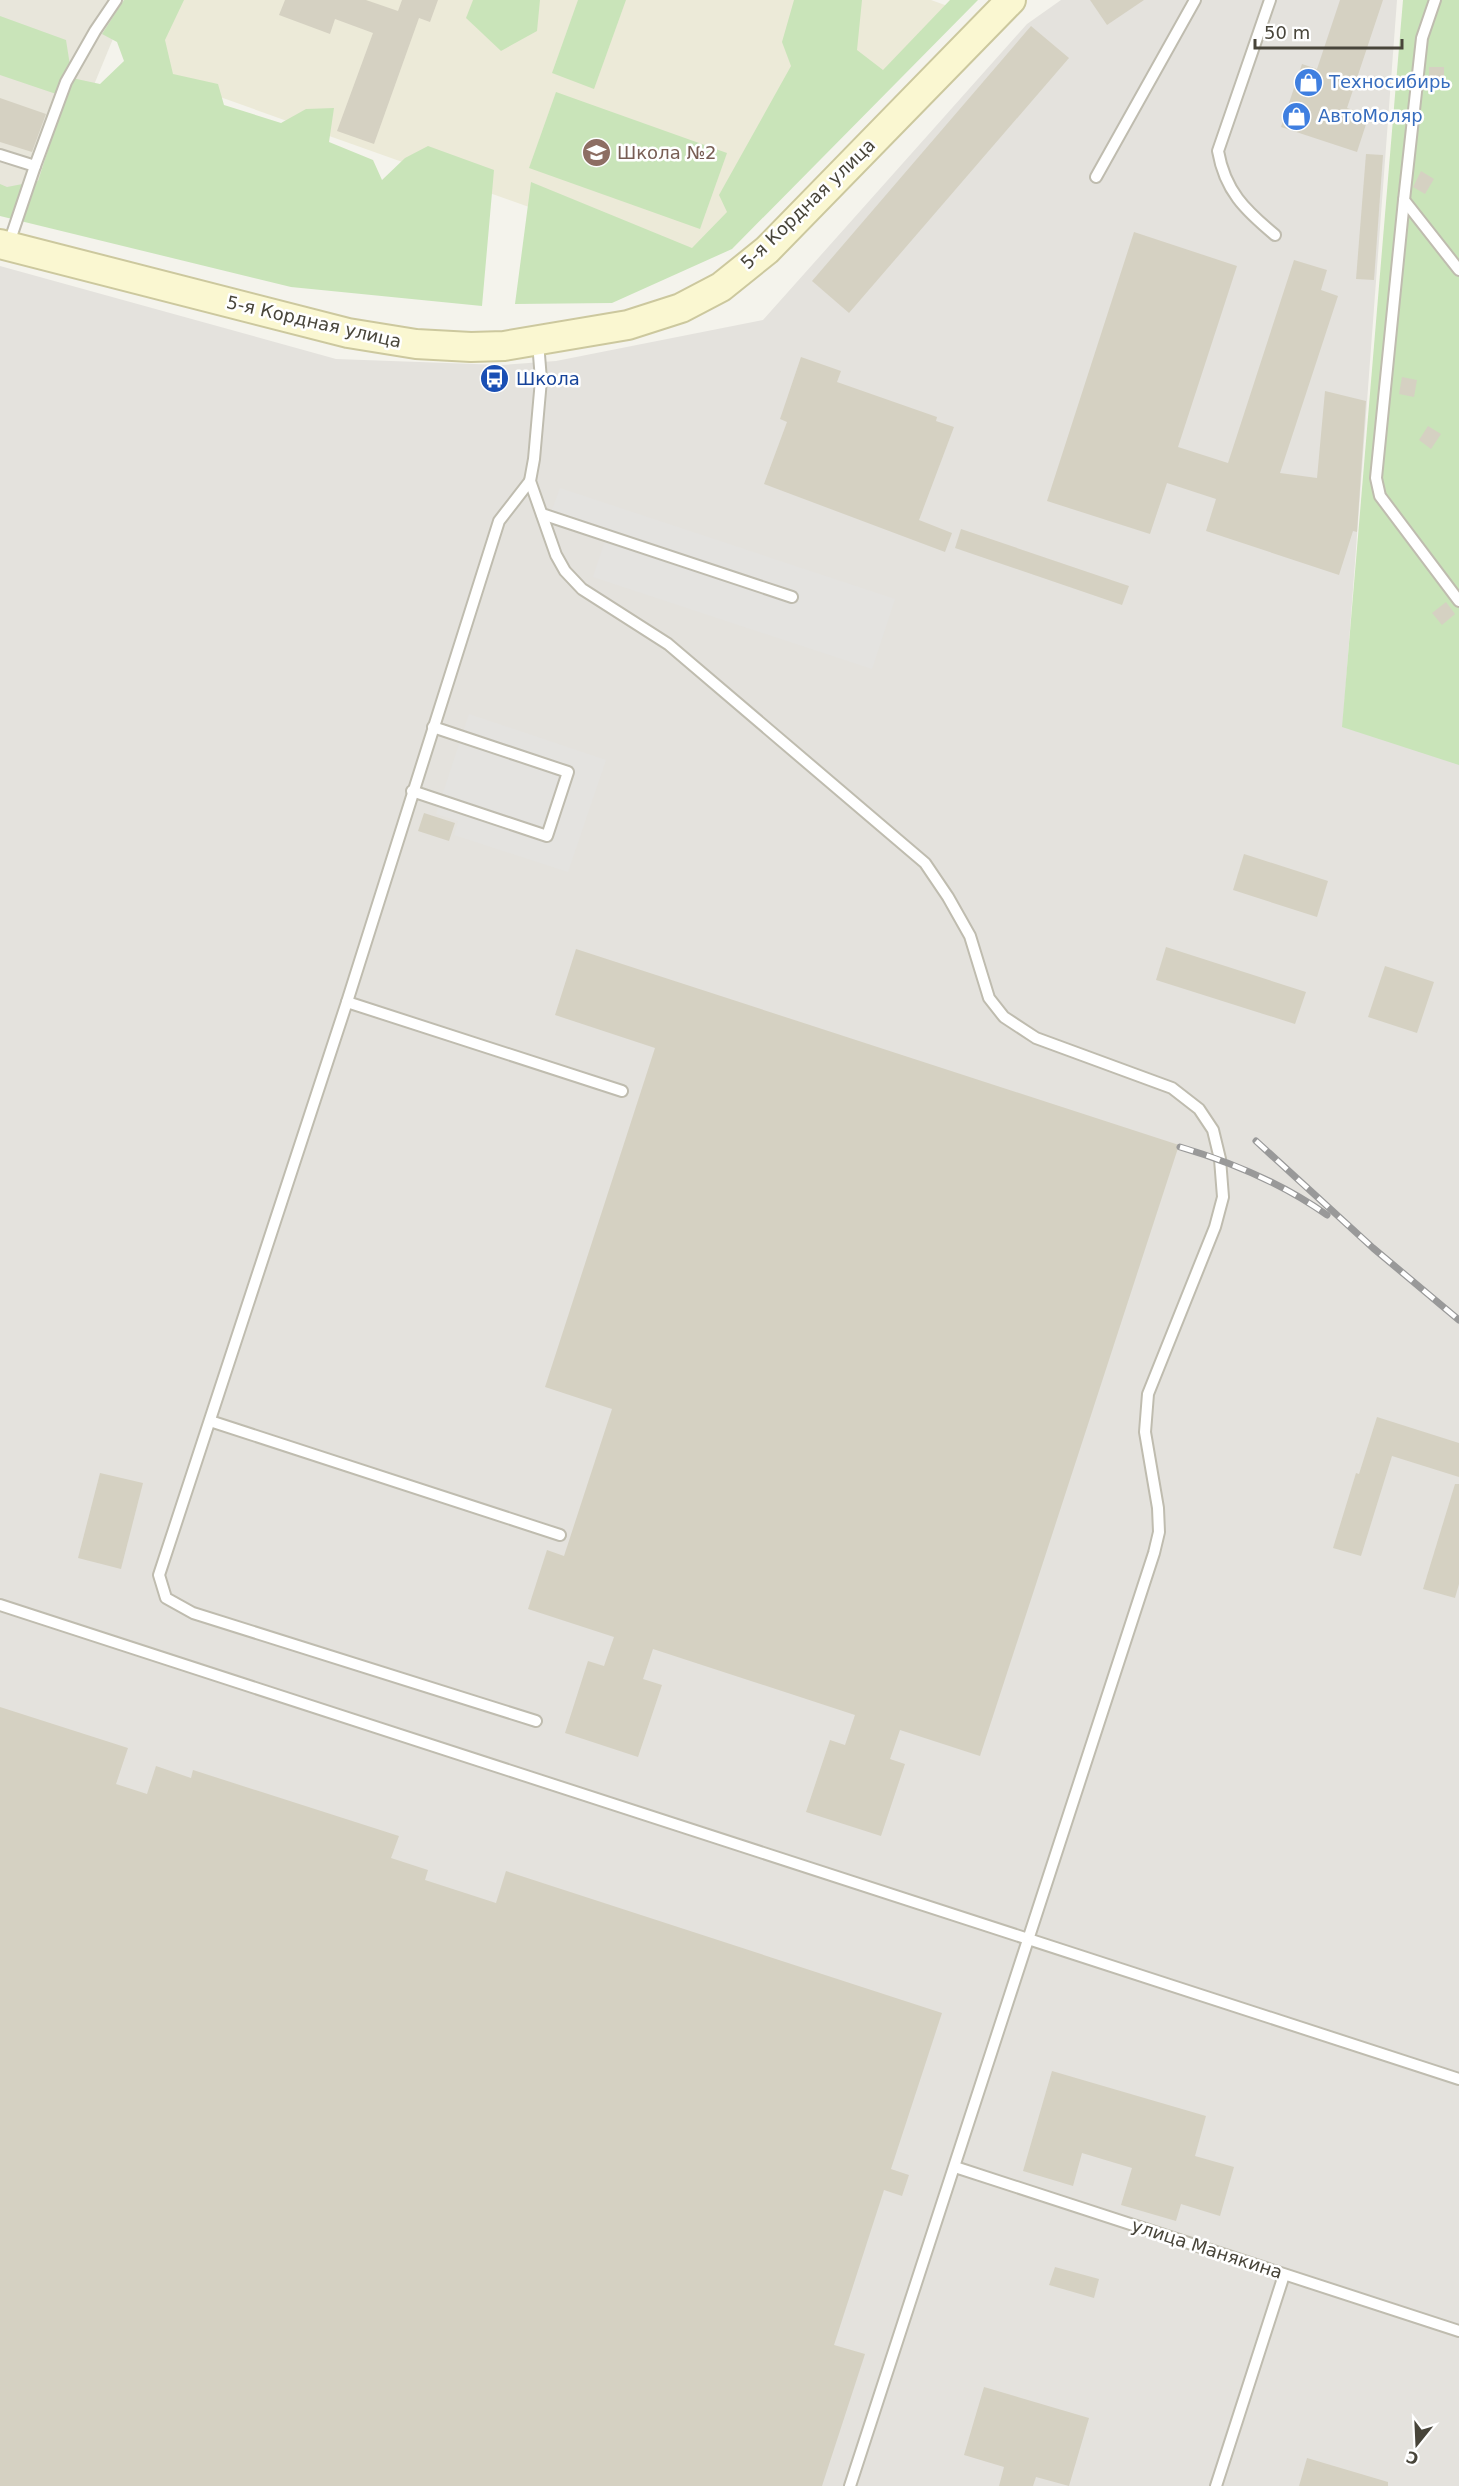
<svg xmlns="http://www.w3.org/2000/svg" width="1459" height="2486" font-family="'DejaVu Sans',sans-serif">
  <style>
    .residential { fill: #e8e6db }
    .industrial { fill: #e4e2dd }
    .education { fill: #ecead8 }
    .green { fill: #c9e4b9 }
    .parking { fill: #e4e3e0 }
    .building { fill: #d5d1c2 }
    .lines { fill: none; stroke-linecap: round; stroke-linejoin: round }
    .service-casing { stroke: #bfbcaf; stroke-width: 14 }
    .secondary-casing { stroke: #ccc89e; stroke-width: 32 }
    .service { stroke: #fff; stroke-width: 10 }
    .secondary { stroke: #faf7d1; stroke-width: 28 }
    .rail-casing { stroke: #999; stroke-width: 7 }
    .rail { stroke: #fff; stroke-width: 4.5; stroke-dasharray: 14; stroke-linecap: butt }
    .labels { text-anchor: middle; stroke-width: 5; stroke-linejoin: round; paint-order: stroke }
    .shop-label { font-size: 18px; fill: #366cbe; stroke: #fff; text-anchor: start }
    .education-label { font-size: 18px; fill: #785e54; stroke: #fff; text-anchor: start }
    .street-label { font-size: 18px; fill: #48453a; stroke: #fff }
    .transit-label { font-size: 18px; fill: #164399; stroke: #fff; text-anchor: start }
  </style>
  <rect width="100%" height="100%" fill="#f4f3ec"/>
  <path class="residential" d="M0,0H129L46,201L0,188Z"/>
  <path class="industrial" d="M1061,0H1397L1343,723L1459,762V2486H0V266L336,359L502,365L556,361L763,320L1027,24Z"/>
  <path class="education" d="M153,0H931L956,9L689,264L130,65Z"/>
  <g class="green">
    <path d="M124,0H184L165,40L173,74L218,84L224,105L281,123L306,109L334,108L329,142L373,160L382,180L405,158L428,146L494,170L482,306L291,287L0,216V184L7,187L38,181L65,97L0,75V16L66,40L72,78L100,84L124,61L117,42L102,34Z"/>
    <path d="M473,0H540L537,31L501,51L466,18Z"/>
    <path d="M578,0H626L594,89L552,73Z"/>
    <path d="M794,0H862L857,50L883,70L950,0H978L732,249L612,303L515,304L531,182L692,248L727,212L719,195L791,66L782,42Z"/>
    <path d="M1403,0H1459V765L1342,727Z"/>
    <path d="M556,92L727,153L700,229L529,168Z"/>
  </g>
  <g class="parking">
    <path d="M560,488L895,599L872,669L593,577L609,529L552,510Z"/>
    <path d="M469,714L606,760L568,872L454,835L458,821L436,814Z"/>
  </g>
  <g class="building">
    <path d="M285,0H366L398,11L402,0H438L430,22L419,18L374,144L337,131L373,33L335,19L330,34L279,15Z"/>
    <path d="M1090,0H1144L1107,25Z"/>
    <path d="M1340,0H1383L1347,108L1369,115L1357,152L1281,127L1302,64L1317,69Z"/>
    <path d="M1031,26L1069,58L849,313L812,281Z"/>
    <rect x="1429" y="67" width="15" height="18"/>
    <path d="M0,98L46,114L32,152L0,142Z"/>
    <path d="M1366,154L1383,155L1374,280L1356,279Z"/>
    <path d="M1421,171L1434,179L1425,194L1413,187Z"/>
    <path d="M1134,232L1237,266L1178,447L1228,463L1294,260L1327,270L1321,290L1338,296L1280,473L1317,478L1325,391L1366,401L1357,532L1353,531L1339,575L1206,531L1216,499L1167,483L1150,534L1047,501Z"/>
    <path d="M801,357L841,371L837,382L937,417L936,421L954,427L919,520L952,533L945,552L764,484L787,422L780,419Z"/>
    <path d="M1402,377L1417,380L1414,397L1399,394Z"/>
    <path d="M1428,426L1441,434L1431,449L1419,440Z"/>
    <path d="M961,529L1129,586L1122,605L955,548Z"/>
    <path d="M1446,602L1455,614L1442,625L1432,613Z"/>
    <path d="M424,813L455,823L449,841L418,831Z"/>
    <path d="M1244,854L1328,881L1317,917L1233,890Z"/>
    <path d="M1166,947L1306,992L1295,1024L1156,980Z"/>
    <path d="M576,949L1179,1145L980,1756L900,1730L890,1759L905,1764L881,1836L806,1812L830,1740L845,1745L855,1715L653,1649L643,1679L662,1685L638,1757L565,1733L588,1661L604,1666L614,1637L528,1609L547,1550L564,1556L612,1409L545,1387L655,1048L555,1015Z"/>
    <path d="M1385,966L1434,982L1417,1033L1368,1017Z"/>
    <path d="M1377,1417L1459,1443V1477L1392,1456L1361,1556L1333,1548L1356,1473L1359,1474Z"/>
    <path d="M100,1473L143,1483L121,1569L78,1558Z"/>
    <path d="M1455,1484H1459V1584L1455,1598L1423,1589Z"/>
    <path d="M0,1707L128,1748L116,1784L147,1794L156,1766L191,1778L193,1770L399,1836L391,1858L428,1870L425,1880L496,1903L506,1871L942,2013L891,2169L909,2175L902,2196L884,2190L834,2345L865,2354L822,2486H0Z"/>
    <path d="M1052,2071L1206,2116L1195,2156L1234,2167L1220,2216L1181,2204L1176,2221L1121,2205L1132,2168L1082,2153L1073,2186L1023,2171Z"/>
    <path d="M1055,2267L1099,2279L1094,2298L1049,2285Z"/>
    <path d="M984,2387L1089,2418L1069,2486L1036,2477L1033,2486H999L1004,2467L964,2455Z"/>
    <path d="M1307,2458L1388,2482V2486H1299Z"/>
  </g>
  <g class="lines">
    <defs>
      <g id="service">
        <path d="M1270,0L1218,151C1225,191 1245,210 1275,235"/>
        <path d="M1435,0L1422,38L1404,200L1459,270"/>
        <path d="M0,155L35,166L8,246"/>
        <path d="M35,166L66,82L95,31L116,0"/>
        <path d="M1096,177L1195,0"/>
        <path d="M1404,200L1376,478L1380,496L1459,601"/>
        <path d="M538,342L541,380L534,459L530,481L556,555L565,571L582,589L668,644L925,863L948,897L970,936L989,998L1004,1017L1036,1038L1172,1088L1199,1109L1213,1130L1220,1159L1223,1197L1215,1227L1148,1394L1145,1432L1158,1508L1159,1532L1154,1553L850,2486"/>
        <path d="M530,481L499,521L347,1002L159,1575L166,1598L193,1613L536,1721"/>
        <path d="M542,514L792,597"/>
        <path d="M412,791L547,836L568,772L433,727"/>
        <path d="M347,1002L622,1091"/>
        <path d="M210,1421L560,1535"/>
        <path d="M0,1605L1459,2079"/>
        <path d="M955,2167L1459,2331"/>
        <path d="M1216,2486L1284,2275"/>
      </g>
      <path id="secondary" d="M0,244L348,333L416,344L471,347L504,346L628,325L681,308L721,287L767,250L1011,0"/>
    </defs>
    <use href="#service" class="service-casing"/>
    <use href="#secondary" class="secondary-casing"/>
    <use href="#service" class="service"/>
    <use href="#secondary" class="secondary"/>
    <defs>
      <g id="rail">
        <path d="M1256,1141L1373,1248L1459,1320"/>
        <path d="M1180,1147C1231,1162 1283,1184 1327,1215"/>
      </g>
    </defs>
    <use href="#rail" class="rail-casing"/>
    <use href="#rail" class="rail"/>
  </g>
  <defs>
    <symbol id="shop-disc" viewBox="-11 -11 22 22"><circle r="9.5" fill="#3f7fe0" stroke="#fff"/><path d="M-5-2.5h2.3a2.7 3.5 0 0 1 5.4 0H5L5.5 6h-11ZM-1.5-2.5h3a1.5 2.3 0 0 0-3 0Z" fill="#fff"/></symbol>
    <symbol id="school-disc" viewBox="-11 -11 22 22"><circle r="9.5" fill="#8d6e63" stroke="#fff"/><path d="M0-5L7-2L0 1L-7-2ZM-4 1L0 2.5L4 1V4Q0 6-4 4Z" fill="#fff"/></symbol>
    <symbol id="bus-disc" viewBox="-11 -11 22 22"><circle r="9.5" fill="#1a4fb4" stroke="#fff"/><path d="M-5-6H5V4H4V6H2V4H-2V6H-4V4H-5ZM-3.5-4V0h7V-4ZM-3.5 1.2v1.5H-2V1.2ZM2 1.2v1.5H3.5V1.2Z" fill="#fff"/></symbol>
  </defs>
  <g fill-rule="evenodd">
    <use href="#shop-disc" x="1292" y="66" width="33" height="33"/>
    <use href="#shop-disc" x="1280" y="100" width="33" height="33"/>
    <use href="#school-disc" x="580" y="136" width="33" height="33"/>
    <use href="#bus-disc" x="478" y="362" width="33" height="33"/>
  </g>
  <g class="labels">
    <g class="shop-label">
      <text x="1329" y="88">Техносибирь</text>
      <text x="1318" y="122">АвтоМоляр</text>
    </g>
    <g class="education-label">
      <text x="617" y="159">Школа №2</text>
    </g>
    <g class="street-label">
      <text transform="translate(808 204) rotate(-44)" y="6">5-я Кордная улица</text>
      <text transform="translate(314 322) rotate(13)" y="6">5-я Кордная улица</text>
      <text transform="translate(1207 2249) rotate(18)" y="6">улица Манякина</text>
    </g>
    <g class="transit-label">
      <text x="516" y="385">Школа</text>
    </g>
  </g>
  <g transform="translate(1417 2444) rotate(198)" stroke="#ffffff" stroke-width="4.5" paint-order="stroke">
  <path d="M0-4.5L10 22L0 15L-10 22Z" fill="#48453a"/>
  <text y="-9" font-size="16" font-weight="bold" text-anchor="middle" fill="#48453a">С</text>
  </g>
  <path d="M1255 39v9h147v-9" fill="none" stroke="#48453a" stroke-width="3"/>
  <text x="1264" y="39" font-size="18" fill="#48453a" stroke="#ffffff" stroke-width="4.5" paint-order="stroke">50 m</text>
</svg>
